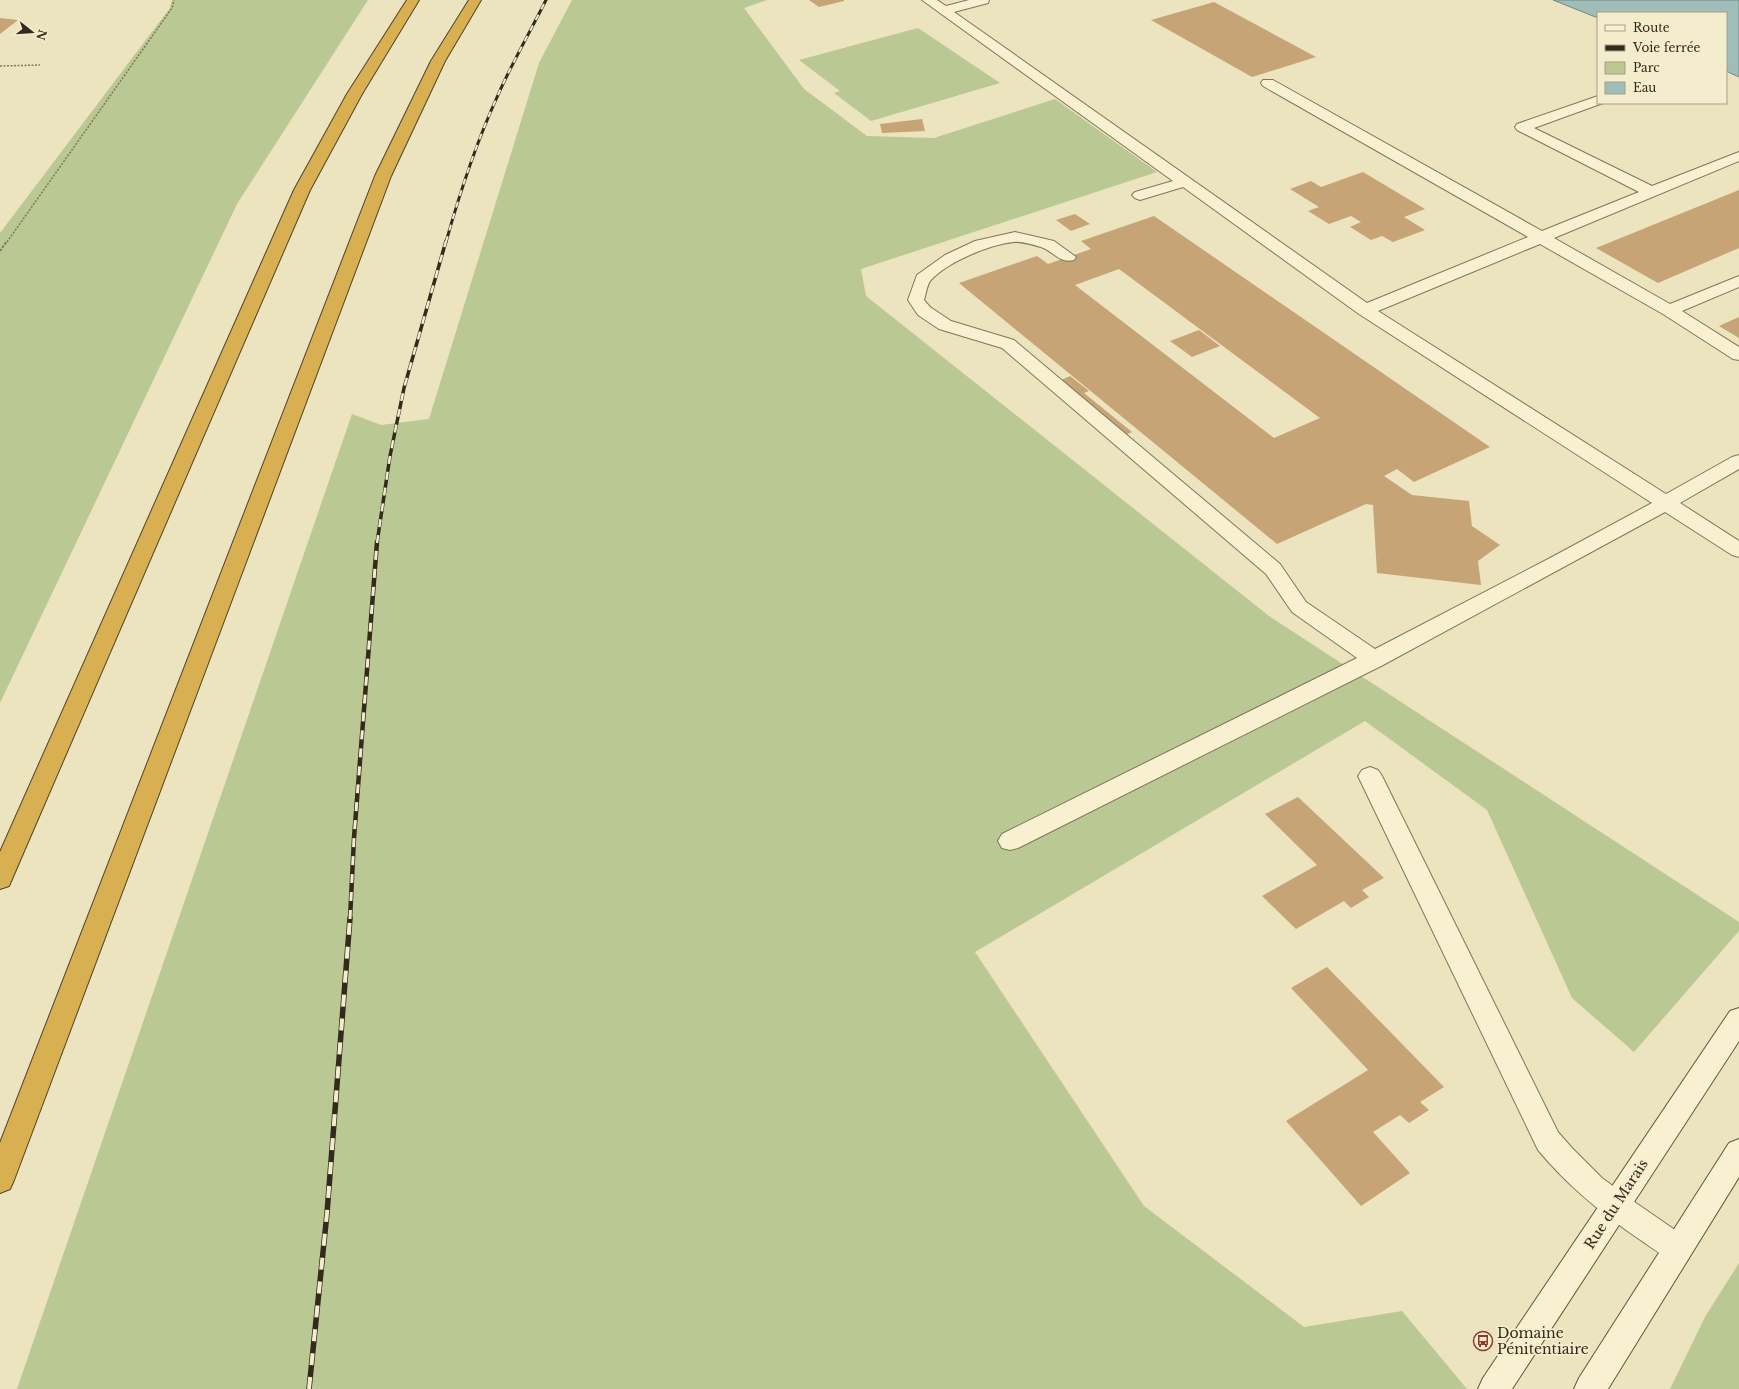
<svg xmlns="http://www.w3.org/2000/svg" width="1739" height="1389" font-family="'Libre Baskerville',serif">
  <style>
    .green { fill: #bac893 }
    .water { fill: #a1bdb9; stroke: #6a8a86 }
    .building { fill: #c7a476; fill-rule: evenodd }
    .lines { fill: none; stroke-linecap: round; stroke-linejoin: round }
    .lane-casing { stroke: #827558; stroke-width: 2 }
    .secondary-casing { stroke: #64563b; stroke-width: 2 }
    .highway-casing { stroke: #50422c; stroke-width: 2 }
    .path-far1 { stroke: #827558; stroke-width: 1.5; stroke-dasharray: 2 1.5; stroke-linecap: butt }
    .path { stroke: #827558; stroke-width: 2; stroke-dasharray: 2.5 1.5; stroke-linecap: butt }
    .lane { fill: #f7f1d1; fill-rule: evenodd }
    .secondary { fill: #f7f1d1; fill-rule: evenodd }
    .highway { fill: #d8b051; fill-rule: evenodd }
    .rail-far3-casing { stroke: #322a1c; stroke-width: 3 }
    .rail-far2-casing { stroke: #322a1c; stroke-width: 3.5 }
    .rail-far1-casing { stroke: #322a1c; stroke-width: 4.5 }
    .rail-casing { stroke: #322a1c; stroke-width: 5.5 }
    .rail-far3 { stroke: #f3edcd; stroke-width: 2; stroke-dasharray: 6; stroke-linecap: butt }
    .rail-far2 { stroke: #f3edcd; stroke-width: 2.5; stroke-dasharray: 8; stroke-linecap: butt }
    .rail-far1 { stroke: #f3edcd; stroke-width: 3; stroke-dasharray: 9; stroke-linecap: butt }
    .rail { stroke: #f3edcd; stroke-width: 4; stroke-dasharray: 12; stroke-linecap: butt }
    .labels { text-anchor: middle; stroke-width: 3.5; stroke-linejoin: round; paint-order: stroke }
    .near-street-label { font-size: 14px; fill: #322a1c; stroke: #f3edcd }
    .near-poi-label { font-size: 14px; fill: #322a1c; stroke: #f3edcd; text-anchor: start }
  </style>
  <rect width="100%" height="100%" fill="#ebe4be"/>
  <g class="green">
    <path d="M172,0H368L237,204L0,703V233L170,8Z"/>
    <path d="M572,0H767L744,8L804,89L867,136L934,138L1055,99L1157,172L861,269L866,296L1269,616L1739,922V931L1634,1052L1572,998L1487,810L1365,721L975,952L1144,1206L1304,1327L1402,1311L1467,1389H17L352,414L381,425L429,419L539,63Z"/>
    <path d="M918,28L1000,83L871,121L834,93L840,91L799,60Z"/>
    <path d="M1739,1263V1389H1670L1705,1317Z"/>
  </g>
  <path class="water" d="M1553,0H1739V77L1726,71V13H1598V18Z"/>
  <g class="building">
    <path d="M809,0H844V1L819,7Z"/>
    <path d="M1214,2L1316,57L1252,77L1151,20Z"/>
    <path d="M0,18L18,20L0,34Z"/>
    <path d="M922,119L925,131L882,133L880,124Z"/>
    <path d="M1363,172L1425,209L1404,217L1425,230L1393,242L1382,236L1371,240L1350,227L1361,222L1351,216L1329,224L1308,211L1319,207L1290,189L1311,181L1321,187Z"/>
    <path d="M1739,190V248L1658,283L1596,248Z"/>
    <path d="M1075,214L1090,224L1071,231L1056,220Z"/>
    <path d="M1154,216L1490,447L1414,482L1397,469L1384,476L1412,495L1469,501L1472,526L1500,545L1478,561L1481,585L1377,573L1373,505L1366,504L1277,544L959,283L1037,256L1048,264L1091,249L1081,241ZM1119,269L1320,418L1274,438L1075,285Z"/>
    <path d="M1739,317V338L1719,326Z"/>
    <path d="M1199,330L1220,346L1192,357L1170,341Z"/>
    <path d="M1070,376L1089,391L1084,393L1132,432L1126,435L1059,381Z"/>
    <path d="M1298,797L1384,878L1362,890L1369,897L1351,908L1344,901L1296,929L1262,896L1317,865L1265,814Z"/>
    <path d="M1327,967L1444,1087L1420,1102L1429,1110L1409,1123L1400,1115L1373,1132L1410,1173L1361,1206L1286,1121L1368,1070L1291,988Z"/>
  </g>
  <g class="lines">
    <defs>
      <g id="lane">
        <path d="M922,0H937L946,6L969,0H989L988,3L954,12L1367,303L1528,237L1263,86L1261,83L1263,80H1273L1542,231L1639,192L1517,130L1515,127L1517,124L1598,96V103H1603L1534,128L1652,186L1739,152V161L1554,238L1670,304L1739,276V287L1682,311L1739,347V360L1733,359L1663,314L1540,244L1378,311L1666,494L1732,457L1739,455V469L1680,503L1739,541V557L1732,555L1665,512L1383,665L1018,848L1010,850L1002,848L998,841L1002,834L1357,658L1292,612L1266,574L1002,348L939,329L918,315L908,300L917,275L945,255L975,241L1015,232L1054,241L1076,257L1074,260C1060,264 1053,251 1041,247C1033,245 1022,241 1014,242C991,244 947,262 931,280C927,284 926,294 924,300L930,307L951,321L1014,340L1280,564L1306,602L1375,649L1552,557L1652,503L1359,314L1183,187L1140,200L1135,198L1132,195L1135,192L1173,181Z"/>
        <path d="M1370,767L1378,770L1382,776L1558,1132L1572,1148L1602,1178L1636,1203L1688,1239L1693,1249L1688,1259L1678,1263C1664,1257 1652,1248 1639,1239C1601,1213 1567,1185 1538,1150L1358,776L1362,770Z"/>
      </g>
      <g id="secondary">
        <path d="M1739,1008V1041L1512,1389H1478L1483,1378L1730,1011Z"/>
        <path d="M1739,1139V1177L1608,1389H1574L1579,1378L1729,1143Z"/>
      </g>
      <g id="highway">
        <path d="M407,0H419L362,94L310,190L12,879L9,886L0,889V852L294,190L347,94Z"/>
        <path d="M469,0H481L445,61L391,176L14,1180L10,1189L0,1193V1143L375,176L431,61Z"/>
      </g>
    </defs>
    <use href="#lane" class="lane-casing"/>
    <use href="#secondary" class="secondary-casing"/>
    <use href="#highway" class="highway-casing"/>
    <g class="path-far1">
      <path d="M0,66L40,65"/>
      <path d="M7,242L172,8L174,0"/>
    </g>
    <path class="path" d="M0,251L7,241"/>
    <use href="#lane" class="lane"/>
    <use href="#secondary" class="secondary"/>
    <use href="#highway" class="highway"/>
    <defs>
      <path id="rail-far3" d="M446,242C460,192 476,143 498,95C512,63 530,32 546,0"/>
      <path id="rail-far2" d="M377,543L390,456L404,388L446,241"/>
      <path id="rail-far1" d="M350,919L354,838L377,542"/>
      <path id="rail" d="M309,1389L327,1213L350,918"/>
    </defs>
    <use href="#rail-far3" class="rail-far3-casing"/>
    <use href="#rail-far2" class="rail-far2-casing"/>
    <use href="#rail-far1" class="rail-far1-casing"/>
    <use href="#rail" class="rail-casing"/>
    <use href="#rail-far3" class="rail-far3"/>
    <use href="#rail-far2" class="rail-far2"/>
    <use href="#rail-far1" class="rail-far1"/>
    <use href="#rail" class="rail"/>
  </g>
  <defs>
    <symbol id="bus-ring" viewBox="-11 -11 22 22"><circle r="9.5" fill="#f3edcd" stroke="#8e392b" stroke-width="1.5"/><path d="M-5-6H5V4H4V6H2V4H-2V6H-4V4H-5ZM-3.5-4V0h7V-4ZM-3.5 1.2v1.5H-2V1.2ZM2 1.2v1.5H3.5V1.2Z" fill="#8e392b"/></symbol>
  </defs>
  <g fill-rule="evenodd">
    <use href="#bus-ring" x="1472" y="1330" width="22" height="22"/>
  </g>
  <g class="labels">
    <g class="near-street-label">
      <text transform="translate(1616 1204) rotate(-57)" y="5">Rue du Marais</text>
    </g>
    <g class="near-poi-label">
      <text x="1497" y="1338">Domaine<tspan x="1497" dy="16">Pénitentiaire</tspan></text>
    </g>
  </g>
  <rect x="1597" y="12" width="130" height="92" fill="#f3edcd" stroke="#a69f86"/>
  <rect x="1605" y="25" width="20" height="6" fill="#f7f1d1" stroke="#a69f86"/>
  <text x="1633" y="32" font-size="12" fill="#322a1c">Route</text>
  <rect x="1605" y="45" width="20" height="6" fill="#322a1c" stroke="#a69f86"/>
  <text x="1633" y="52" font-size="12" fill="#322a1c">Voie ferrée</text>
  <rect x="1605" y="62" width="20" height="12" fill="#bac893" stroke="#a69f86"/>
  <text x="1633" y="72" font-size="12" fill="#322a1c">Parc</text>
  <rect x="1605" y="82" width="20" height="12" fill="#a1bdb9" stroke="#a69f86"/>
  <text x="1633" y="92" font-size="12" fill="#322a1c">Eau</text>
  <g transform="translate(32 32) rotate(107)" stroke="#f3edcd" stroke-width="3" paint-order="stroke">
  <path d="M0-3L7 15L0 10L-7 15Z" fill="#322a1c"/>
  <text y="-6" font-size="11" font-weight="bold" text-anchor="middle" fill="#322a1c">N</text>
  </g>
</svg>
